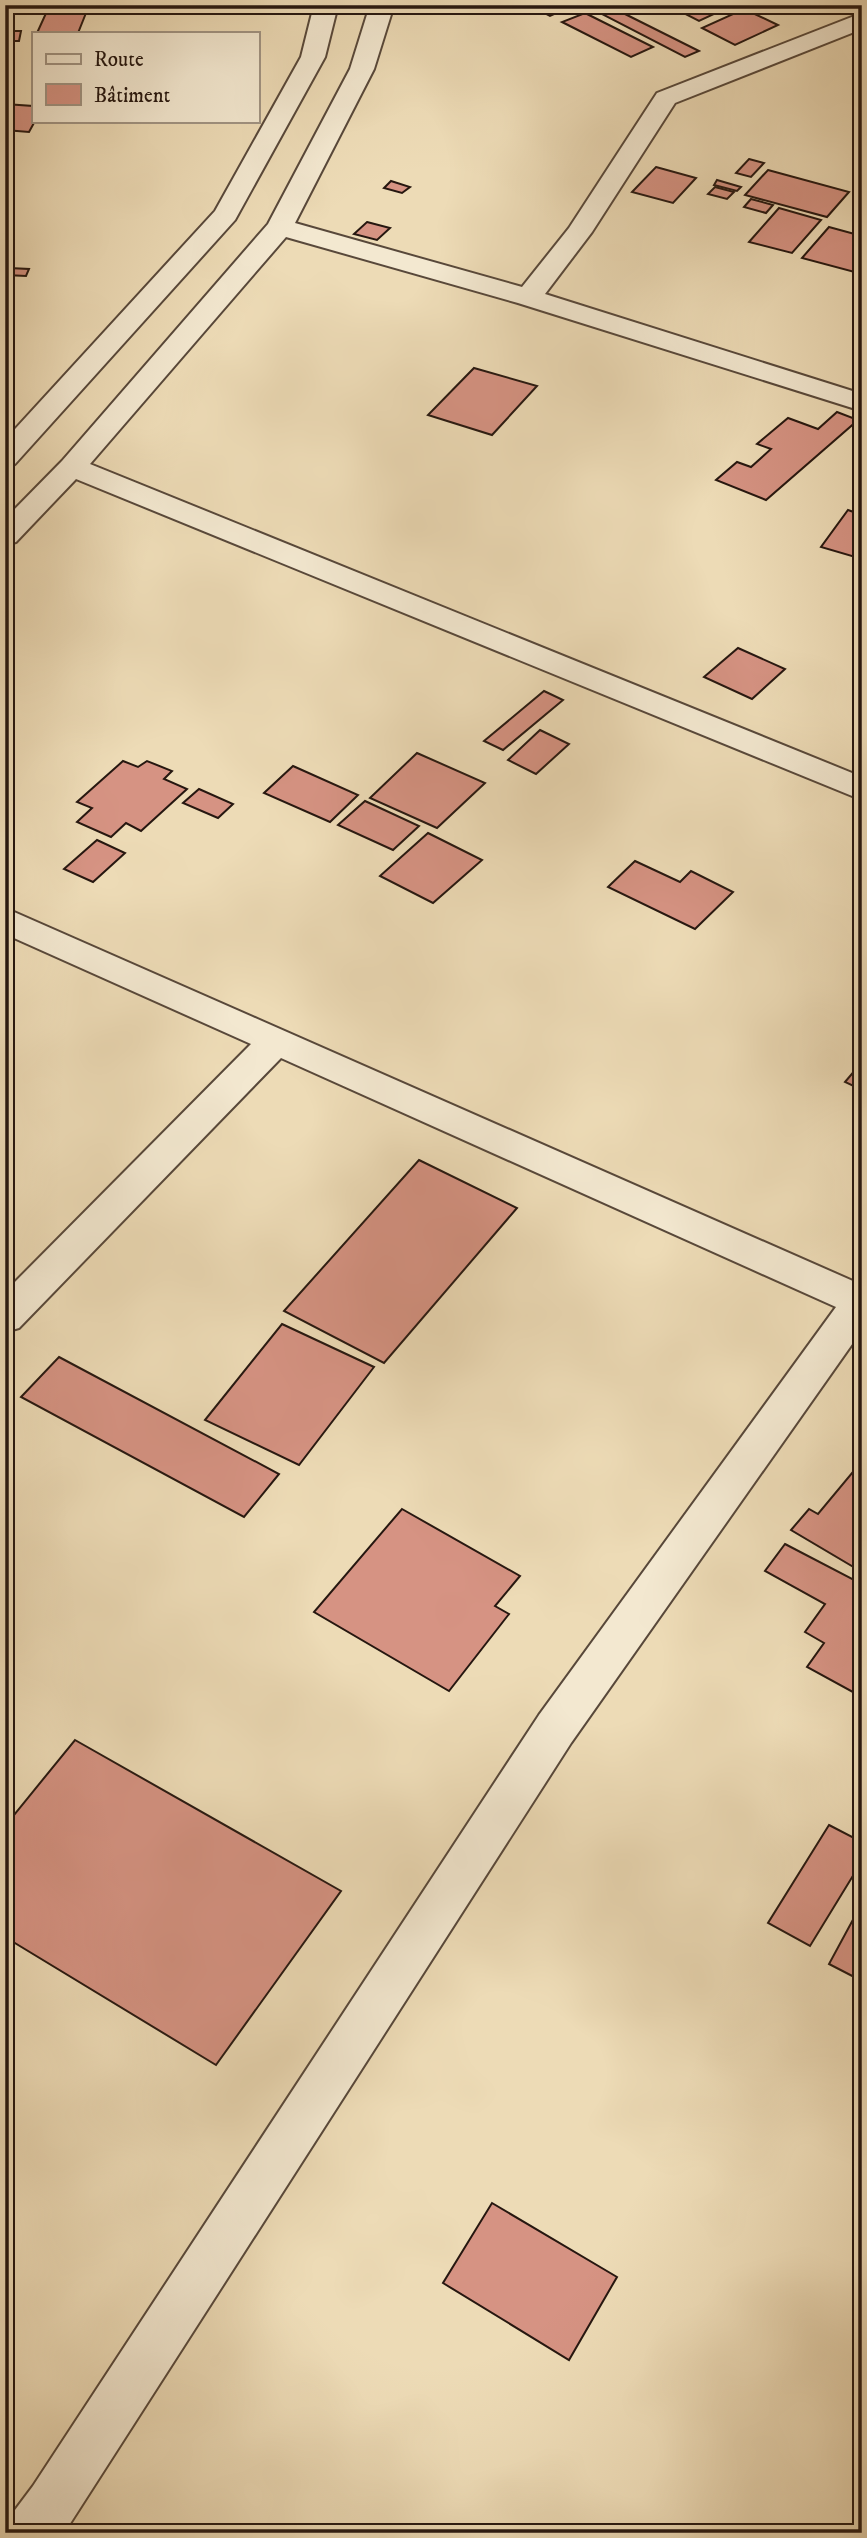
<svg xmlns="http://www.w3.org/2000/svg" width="867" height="2538" font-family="'IM FELL DW Pica',serif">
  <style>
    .building { fill: #d69383; stroke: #261710; stroke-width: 2 }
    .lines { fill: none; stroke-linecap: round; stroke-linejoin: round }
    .street-casing { stroke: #58483a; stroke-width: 4 }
    .street { fill: #f3e8d0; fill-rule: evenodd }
  </style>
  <rect width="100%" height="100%" fill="#eddbb6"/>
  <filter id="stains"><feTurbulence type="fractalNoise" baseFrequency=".00286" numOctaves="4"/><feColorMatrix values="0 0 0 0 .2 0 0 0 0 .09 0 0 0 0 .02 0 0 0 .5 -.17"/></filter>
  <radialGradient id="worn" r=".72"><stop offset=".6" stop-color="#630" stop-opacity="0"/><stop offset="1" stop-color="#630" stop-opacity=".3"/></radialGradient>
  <g class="building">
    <path d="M529,5H566L570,7L550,16Z"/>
    <path d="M668,5H725L729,7L699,21Z"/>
    <path d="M609,6L699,51L685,57L596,11Z"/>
    <path d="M744,9L778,25L735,45L702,28Z"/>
    <path d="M47,11L86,13L78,33H37Z"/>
    <path d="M585,13L653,47L631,57L562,22Z"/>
    <path d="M5,31H21L19,41H5Z"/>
    <path d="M5,104L33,106L35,121L29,132L5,130Z"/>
    <path d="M749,159L764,163L751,177L736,173Z"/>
    <path d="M656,167L696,178L673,203L632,192Z"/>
    <path d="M768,170L849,192L827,217L745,195Z"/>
    <path d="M717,180L741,187L737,191L714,185Z"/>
    <path d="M391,181L410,187L402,193L384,188Z"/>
    <path d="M715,187L734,192L727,199L708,194Z"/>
    <path d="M751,199L773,205L766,213L744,207Z"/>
    <path d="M779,208L821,220L792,253L749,242Z"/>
    <path d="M367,222L390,228L377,240L354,234Z"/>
    <path d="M829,227L862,236V274L802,258Z"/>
    <path d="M9,268L29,269L26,276L6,275Z"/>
    <path d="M474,368L537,386L492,435L428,415Z"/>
    <path d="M837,412L858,420L766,500L716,480L737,462L751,467L771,449L757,444L788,418L818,429Z"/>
    <path d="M848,510L862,515V559L821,547Z"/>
    <path d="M738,648L785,669L752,699L704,677Z"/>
    <path d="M544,691L563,700L503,750L484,741Z"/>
    <path d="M540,730L569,744L536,774L508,760Z"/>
    <path d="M417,753L485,783L437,828L370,798Z"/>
    <path d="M123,761L138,767L147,761L172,771L164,779L187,789L141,831L126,823L111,837L77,822L92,808L77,802Z"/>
    <path d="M293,766L358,795L330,822L264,793Z"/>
    <path d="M199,789L233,804L218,818L183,803Z"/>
    <path d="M365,801L419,826L393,850L338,825Z"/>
    <path d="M428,833L482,860L433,903L380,876Z"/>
    <path d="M97,840L125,853L93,882L64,869Z"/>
    <path d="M635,861L680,882L691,871L733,892L695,929L608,887Z"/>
    <path d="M862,1062V1090L845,1082Z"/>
    <path d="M419,1160L517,1208L384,1363L284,1311Z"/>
    <path d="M282,1324L374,1367L299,1465L205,1420Z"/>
    <path d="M59,1357L279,1474L244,1517L21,1397Z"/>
    <path d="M862,1461V1572L791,1530L809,1509L818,1514Z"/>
    <path d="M402,1509L520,1576L495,1606L509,1614L449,1691L314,1612Z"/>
    <path d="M785,1544L862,1584V1697L807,1667L824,1643L805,1632L825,1604L765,1571Z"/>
    <path d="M75,1740L341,1891L216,2065L5,1937V1826Z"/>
    <path d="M829,1825L862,1842V1861L810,1946L768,1923Z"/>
    <path d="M862,1903V1981L829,1964Z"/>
    <path d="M492,2203L617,2277L569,2360L443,2283Z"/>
  </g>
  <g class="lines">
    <defs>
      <g id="street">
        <path d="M314,5H338L325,57L235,220L15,464L5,467V440L215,211L301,57Z"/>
        <path d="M370,5H394L374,69L295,223L522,287L569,228L657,93L862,13V29L675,103L592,232L545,294L862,394V411L518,303L286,237L90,464L862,777V800L76,479L16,542L5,545V519L62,461L268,224L350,69Z"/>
        <path d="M5,908L862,1285V1330L571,1743L64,2533L5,2531L12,2514L33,2486L539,1715L836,1307L281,1058L19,1328L5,1332V1292L251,1044L5,934Z"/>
      </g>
    </defs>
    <use href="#street" class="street-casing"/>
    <use href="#street" class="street"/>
  </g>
  <rect width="867" height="2538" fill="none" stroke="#eddbb6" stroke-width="28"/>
  <rect x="7" y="7" width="853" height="2524" fill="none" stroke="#261710" stroke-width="3.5"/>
  <rect x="14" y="14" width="839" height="2510" fill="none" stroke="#261710" stroke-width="2"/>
  <rect x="32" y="32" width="228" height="91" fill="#f3e8d0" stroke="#a19483" stroke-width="2"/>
  <rect x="46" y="54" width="35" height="10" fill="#f3e8d0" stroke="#a19483" stroke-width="2"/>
  <text x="94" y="66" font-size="21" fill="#261710">Route</text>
  <rect x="46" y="84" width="35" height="21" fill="#d69383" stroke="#a19483" stroke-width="2"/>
  <text x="94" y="102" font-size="21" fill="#261710">Bâtiment</text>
  <rect width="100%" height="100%" filter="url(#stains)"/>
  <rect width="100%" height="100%" fill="url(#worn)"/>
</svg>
